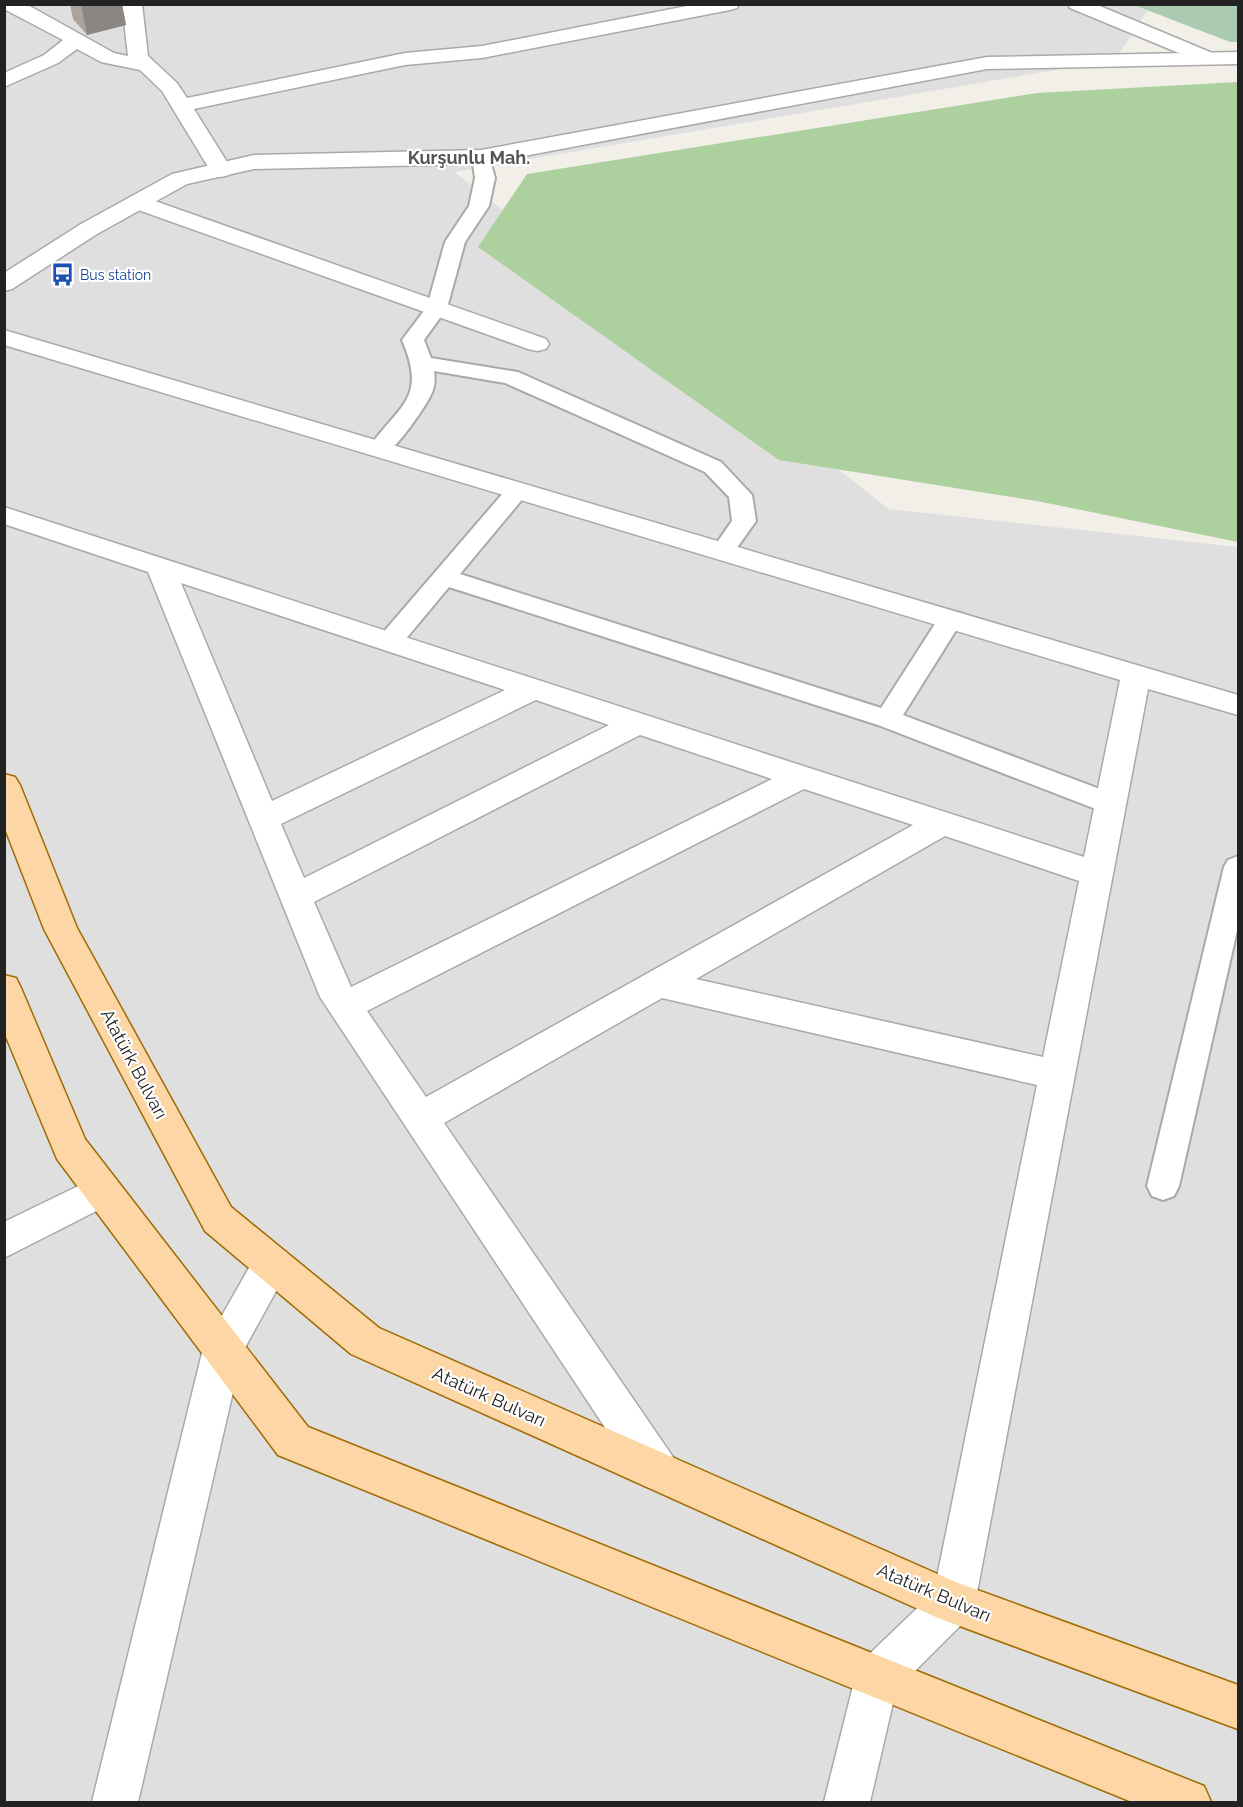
<svg xmlns="http://www.w3.org/2000/svg" width="1243" height="1807" font-family="Raleway,sans-serif">
  <style>
    .residential { fill: #e0dfdf }
    .forest { fill: #add19e }
    .cemetery { fill: #aacbaf }
    .lines { fill: none; stroke-linecap: round; stroke-linejoin: round }
    .service-casing { stroke: #a9a9a9; stroke-width: 4 }
    .minor-casing { stroke: #a9a9a9; stroke-width: 3 }
    .tertiary-casing { stroke: #a9a9a9; stroke-width: 3 }
    .primary-casing { stroke: #a06b00; stroke-width: 3 }
    .service { fill: #fff; fill-rule: evenodd }
    .minor { fill: #fff; fill-rule: evenodd }
    .tertiary { fill: #fff; fill-rule: evenodd }
    .primary { fill: #fcd6a4; fill-rule: evenodd }
    .wall { fill: #aba49e }
    .shaded-wall { fill: #8b8681 }
    .labels { text-anchor: middle; stroke-width: 4.5; stroke-linejoin: round; paint-order: stroke }
    .far-transit-label { font-size: 14px; fill: #164399; stroke: #fff; text-anchor: start }
    .far-district-label { font-size: 18px; font-weight: bold; fill: #555; stroke: #fff }
    .near-street-label { font-size: 18px; fill: #222; stroke: #fff }
  </style>
  <rect width="100%" height="100%" fill="#f2efe9"/>
  <path class="residential" d="M5,5H1151L1115,60L454,172L889,509L1238,547V1802H5Z"/>
  <path class="forest" d="M1238,82V542L1037,501L779,460L478,247L527,174L1037,93Z"/>
  <path class="cemetery" d="M1134,5H1238V42H1230Z"/>
  <g class="lines">
    <defs>
      <g id="service">
        <path d="M481,151L488,153L495,178L489,206L465,242L447,308L424,340L431,358L518,372L721,462L752,495L756,521L731,556L723,559L715,556L711,551L732,521L729,497L705,472L505,383L434,371C435,378 435,384 433,390C429,403 396,449 385,454C380,457 376,455 371,454L368,449C398,405 428,400 402,340L427,307L445,242L469,206L475,178L472,157L474,153Z"/>
        <path d="M518,483L526,485L530,490L460,574L881,708L942,613L951,611L960,613L963,619L903,715L1121,797L1125,804L1121,811L1111,814L1101,811L878,725L449,587L399,647L390,649L381,647L377,641L381,635L510,485Z"/>
        <path d="M1238,856V926L1179,1186L1174,1196L1163,1200L1152,1196L1147,1186L1224,867L1228,860Z"/>
      </g>
      <g id="minor">
        <path d="M4,4H26L114,53L128,56L122,4H142L148,56L177,83L187,98L405,53L482,46L697,4H739L737,8L730,10L482,58L405,65L194,109L232,170L229,175L221,177L213,175L210,170L162,91L140,70L101,62L77,49L58,63L4,87V73L44,55L63,40L4,9Z"/>
        <path d="M1068,4H1095L1217,55L1220,59L1217,63H1203L1070,8Z"/>
        <path d="M138,195L546,339L549,344L546,349L537,351L528,349L130,207L127,202L130,197Z"/>
        <path d="M4,330L1238,695V715L1148,689L975,1603L968,1618L896,1690L870,1802H824L855,1678L861,1662L934,1592L1037,1085L662,998L444,1123L673,1457L679,1471L673,1485L658,1491L643,1485L320,997L148,572L4,524V507L1084,857L1120,680L4,345ZM181,583L505,690L272,801ZM536,700L609,725L304,878L281,824ZM640,735L772,779L351,987L314,902ZM804,789L913,825L426,1097L367,1011ZM945,836L1079,881L1043,1057L696,979Z"/>
        <path d="M103,1174L116,1179L122,1190L116,1201L4,1258V1222Z"/>
      </g>
      <g id="tertiary">
        <path d="M1238,52V64L987,69L481,164L254,169L187,184L97,234L12,289L4,291V273L81,224L172,174L254,155L481,150L987,57Z"/>
        <path d="M272,1247L286,1252L291,1264L242,1353L138,1802H92L203,1349L258,1252Z"/>
      </g>
      <g id="primary">
        <path d="M4,774L15,777L20,785L77,928L231,1207L379,1328L958,1583L1238,1685V1729L938,1618L351,1354L205,1231L44,929L4,826Z"/>
        <path d="M4,975L16,978L21,988L85,1139L308,1427L1204,1786L1211,1802H1132L278,1455L57,1159L4,1032Z"/>
      </g>
    </defs>
    <use href="#service" class="service-casing"/>
    <use href="#minor" class="minor-casing"/>
    <use href="#tertiary" class="tertiary-casing"/>
    <use href="#primary" class="primary-casing"/>
    <use href="#service" class="service"/>
    <use href="#minor" class="minor"/>
    <use href="#tertiary" class="tertiary"/>
    <use href="#primary" class="primary"/>
  </g>
  <path class="wall" d="M70,4H122L126,25L87,35L73,19Z"/>
  <path class="shaded-wall" d="M81,4H122L126,25L87,35Z"/>
  <defs>
    <symbol id="bus-bare" viewBox="-9 -9 18 18"><path d="M-5-6H5V4H4V6H2V4H-2V6H-4V4H-5ZM-3.5-4V0h7V-4ZM-3.5 1.2v1.5H-2V1.2ZM2 1.2v1.5H3.5V1.2Z" fill="#1a4fb4" stroke="#fff" stroke-width="2.5" paint-order="stroke"/></symbol>
  </defs>
  <g fill-rule="evenodd">
    <use href="#bus-bare" x="46" y="258" width="33" height="33"/>
  </g>
  <g class="labels">
    <g class="far-transit-label">
      <text x="80" y="280">Bus station</text>
    </g>
    <g class="far-district-label">
      <text x="469" y="164">Kurşunlu Mah.</text>
    </g>
    <g class="near-street-label">
      <text transform="translate(134 1064) rotate(62)" y="6">Atatürk Bulvarı</text>
      <text transform="translate(489 1397) rotate(24)" y="6">Atatürk Bulvarı</text>
      <text transform="translate(934 1593) rotate(23)" y="6">Atatürk Bulvarı</text>
    </g>
  </g>
  <rect width="1243" height="1807" fill="none" stroke="#222222" stroke-width="12"/>
</svg>
